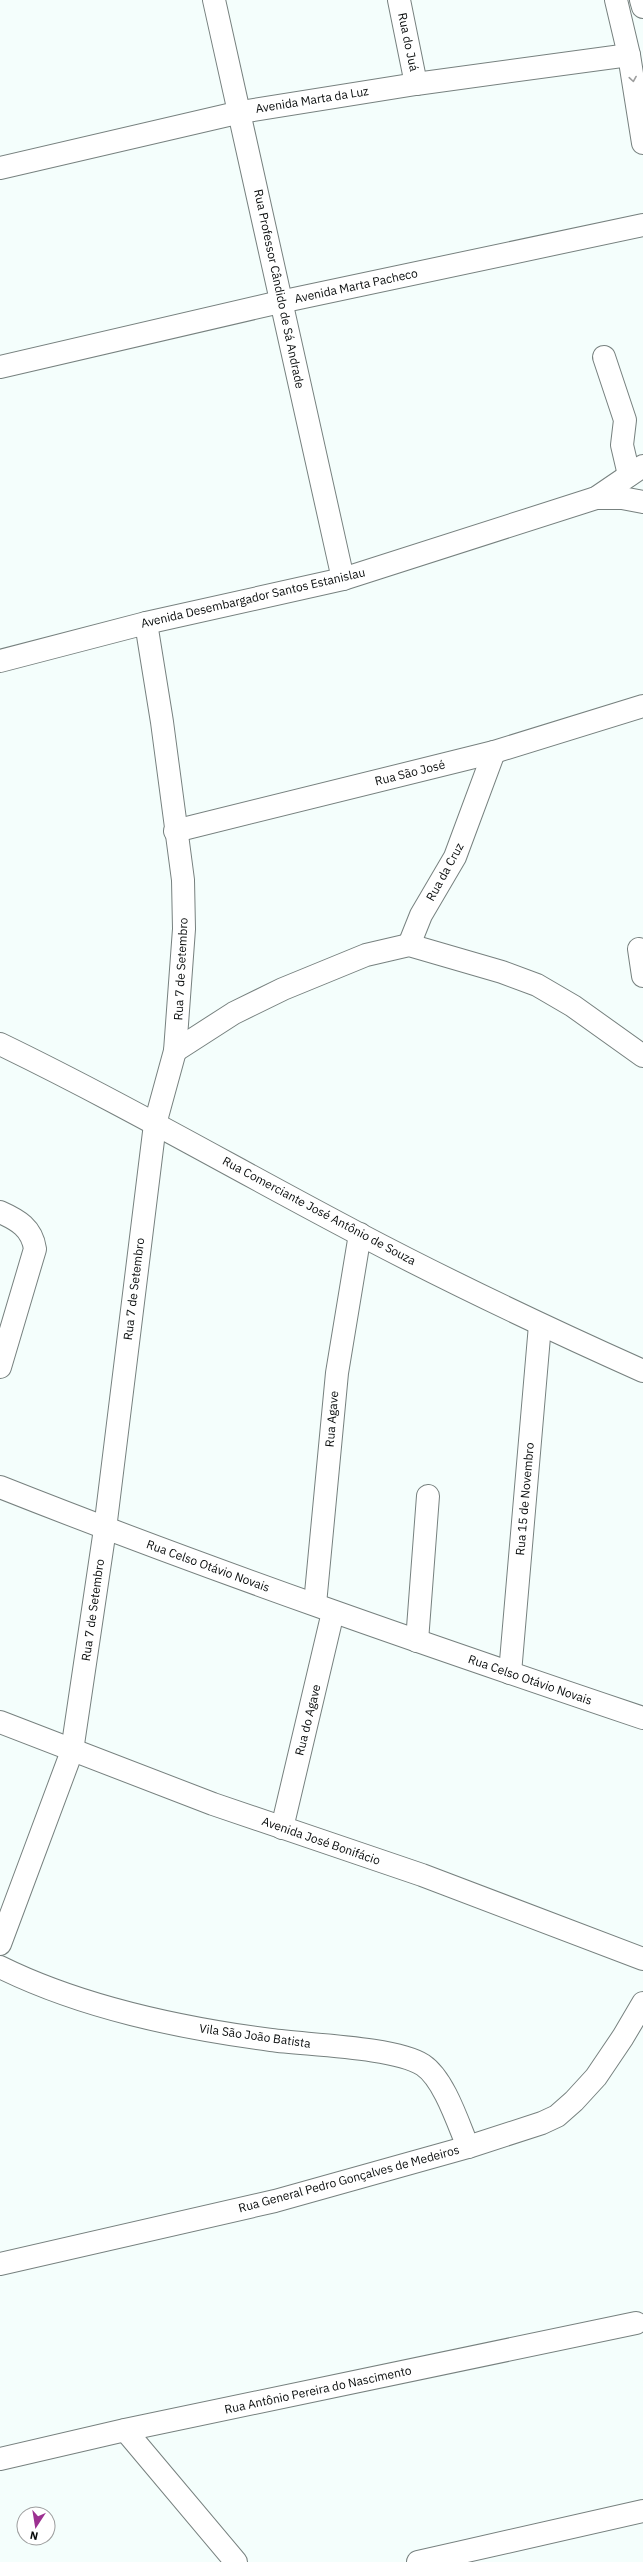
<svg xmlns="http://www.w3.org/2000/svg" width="643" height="2562" font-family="'IBM Plex Sans',sans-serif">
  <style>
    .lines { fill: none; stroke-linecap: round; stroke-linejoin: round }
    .minor-casing { stroke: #77817f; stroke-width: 24 }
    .highway-casing { stroke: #77817f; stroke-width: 24 }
    .minor { stroke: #fff; stroke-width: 22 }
    .highway { stroke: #fff; stroke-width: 22 }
    .oneway { stroke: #9d9e9e }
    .labels { text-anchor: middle; stroke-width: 3; stroke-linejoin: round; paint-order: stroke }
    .street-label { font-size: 12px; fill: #090c0c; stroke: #fff }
  </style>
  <rect width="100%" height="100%" fill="#f4fefc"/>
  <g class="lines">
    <defs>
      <g id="minor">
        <path d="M214,0L343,579"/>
        <path d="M399,0L416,84"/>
        <path d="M0,168L241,112L416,84L629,55"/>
        <path d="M604,357L625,420L622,445L629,475"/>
        <path d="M0,367L280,302L643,225"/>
        <path d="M596,498H622L643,502"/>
        <path d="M0,661L146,623L343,579L596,498L643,466"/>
        <path d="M175,831L494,752L643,706"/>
        <path d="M409,945L421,915L455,857L494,752"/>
        <path d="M639,949L643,976"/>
        <path d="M0,1044C122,1103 239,1171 359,1234C452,1283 547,1328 643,1371"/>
        <path d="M175,1051L234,1013L283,989L366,955L409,945L502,972L537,985L573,1006L643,1056"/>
        <path d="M0,1212C18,1220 32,1228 35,1249L0,1367"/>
        <path d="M0,1487C212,1571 427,1645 643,1718"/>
        <path d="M315,1604L337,1373L360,1234"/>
        <path d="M417,1641L428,1496"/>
        <path d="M510,1673L540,1325"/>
        <path d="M0,1722L213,1804L422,1875L643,1959"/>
        <path d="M282,1828L333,1612"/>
        <path d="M0,1944L72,1751L105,1529L155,1124L175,1051L184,929L183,880L162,722L146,623"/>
        <path d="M0,1967C83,2008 180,2028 271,2040C307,2045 395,2047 423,2065C444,2079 458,2123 468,2147"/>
        <path d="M0,2264L275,2201L468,2147L542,2123L557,2116L574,2101L596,2077L623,2037L643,2003"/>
        <path d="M125,2430L236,2562"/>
        <path d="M0,2459L125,2430L636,2323"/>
        <path d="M418,2562L643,2511"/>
      </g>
      <g id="highway">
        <path d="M616,0L629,55L643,143"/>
        <path d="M641,0L643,7"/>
      </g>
    </defs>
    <use href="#minor" class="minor-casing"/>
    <use href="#highway" class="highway-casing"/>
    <use href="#minor" class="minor"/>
    <use href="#highway" class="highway"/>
  </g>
  <defs><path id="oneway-chevron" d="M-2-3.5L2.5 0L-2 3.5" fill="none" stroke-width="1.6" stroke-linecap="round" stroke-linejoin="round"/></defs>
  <use class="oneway" href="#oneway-chevron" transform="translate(633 79) rotate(81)"/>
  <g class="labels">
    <g class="street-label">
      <text transform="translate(408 42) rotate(78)" y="4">Rua do Juá</text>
      <text transform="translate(312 100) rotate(-9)" y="4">Avenida Marta da Luz</text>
      <text transform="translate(356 286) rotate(-12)" y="4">Avenida Marta Pacheco</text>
      <text transform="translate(279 289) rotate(78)" y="4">Rua Professor Cândido de Sá Andrade</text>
      <text transform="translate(253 598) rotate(-13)" y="4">Avenida Desembargador Santos Estanislau</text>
      <text transform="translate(410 773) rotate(-14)" y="4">Rua São José</text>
      <text transform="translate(445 872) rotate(-61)" y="4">Rua da Cruz</text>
      <text transform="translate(181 969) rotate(-87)" y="4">Rua 7 de Setembro</text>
      <text transform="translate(319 1211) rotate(28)" y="4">Rua Comerciante José Antônio de Souza</text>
      <text transform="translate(134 1289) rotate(-83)" y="4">Rua 7 de Setembro</text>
      <text transform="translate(332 1419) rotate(-85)" y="4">Rua Agave</text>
      <text transform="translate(525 1499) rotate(-85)" y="4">Rua 15 de Novembro</text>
      <text transform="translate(208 1566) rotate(20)" y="4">Rua Celso Otávio Novais</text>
      <text transform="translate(93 1610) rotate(-82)" y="4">Rua 7 de Setembro</text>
      <text transform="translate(530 1680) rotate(19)" y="4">Rua Celso Otávio Novais</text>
      <text transform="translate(308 1720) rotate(-76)" y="4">Rua do Agave</text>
      <text transform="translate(321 1841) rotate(19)" y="4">Avenida José Bonifácio</text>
      <text transform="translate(255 2036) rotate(8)" y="4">Vila São João Batista</text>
      <text transform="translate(349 2179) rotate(-15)" y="4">Rua General Pedro Gonçalves de Medeiros</text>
      <text transform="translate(318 2390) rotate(-12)" y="4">Rua Antônio Pereira do Nascimento</text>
    </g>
  </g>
  <g transform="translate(36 2526) rotate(192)"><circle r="19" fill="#ffffff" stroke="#9d9e9e"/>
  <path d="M0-3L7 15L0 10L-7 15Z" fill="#9d3191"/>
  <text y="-6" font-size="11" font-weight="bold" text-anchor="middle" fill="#090c0c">N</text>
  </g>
</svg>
